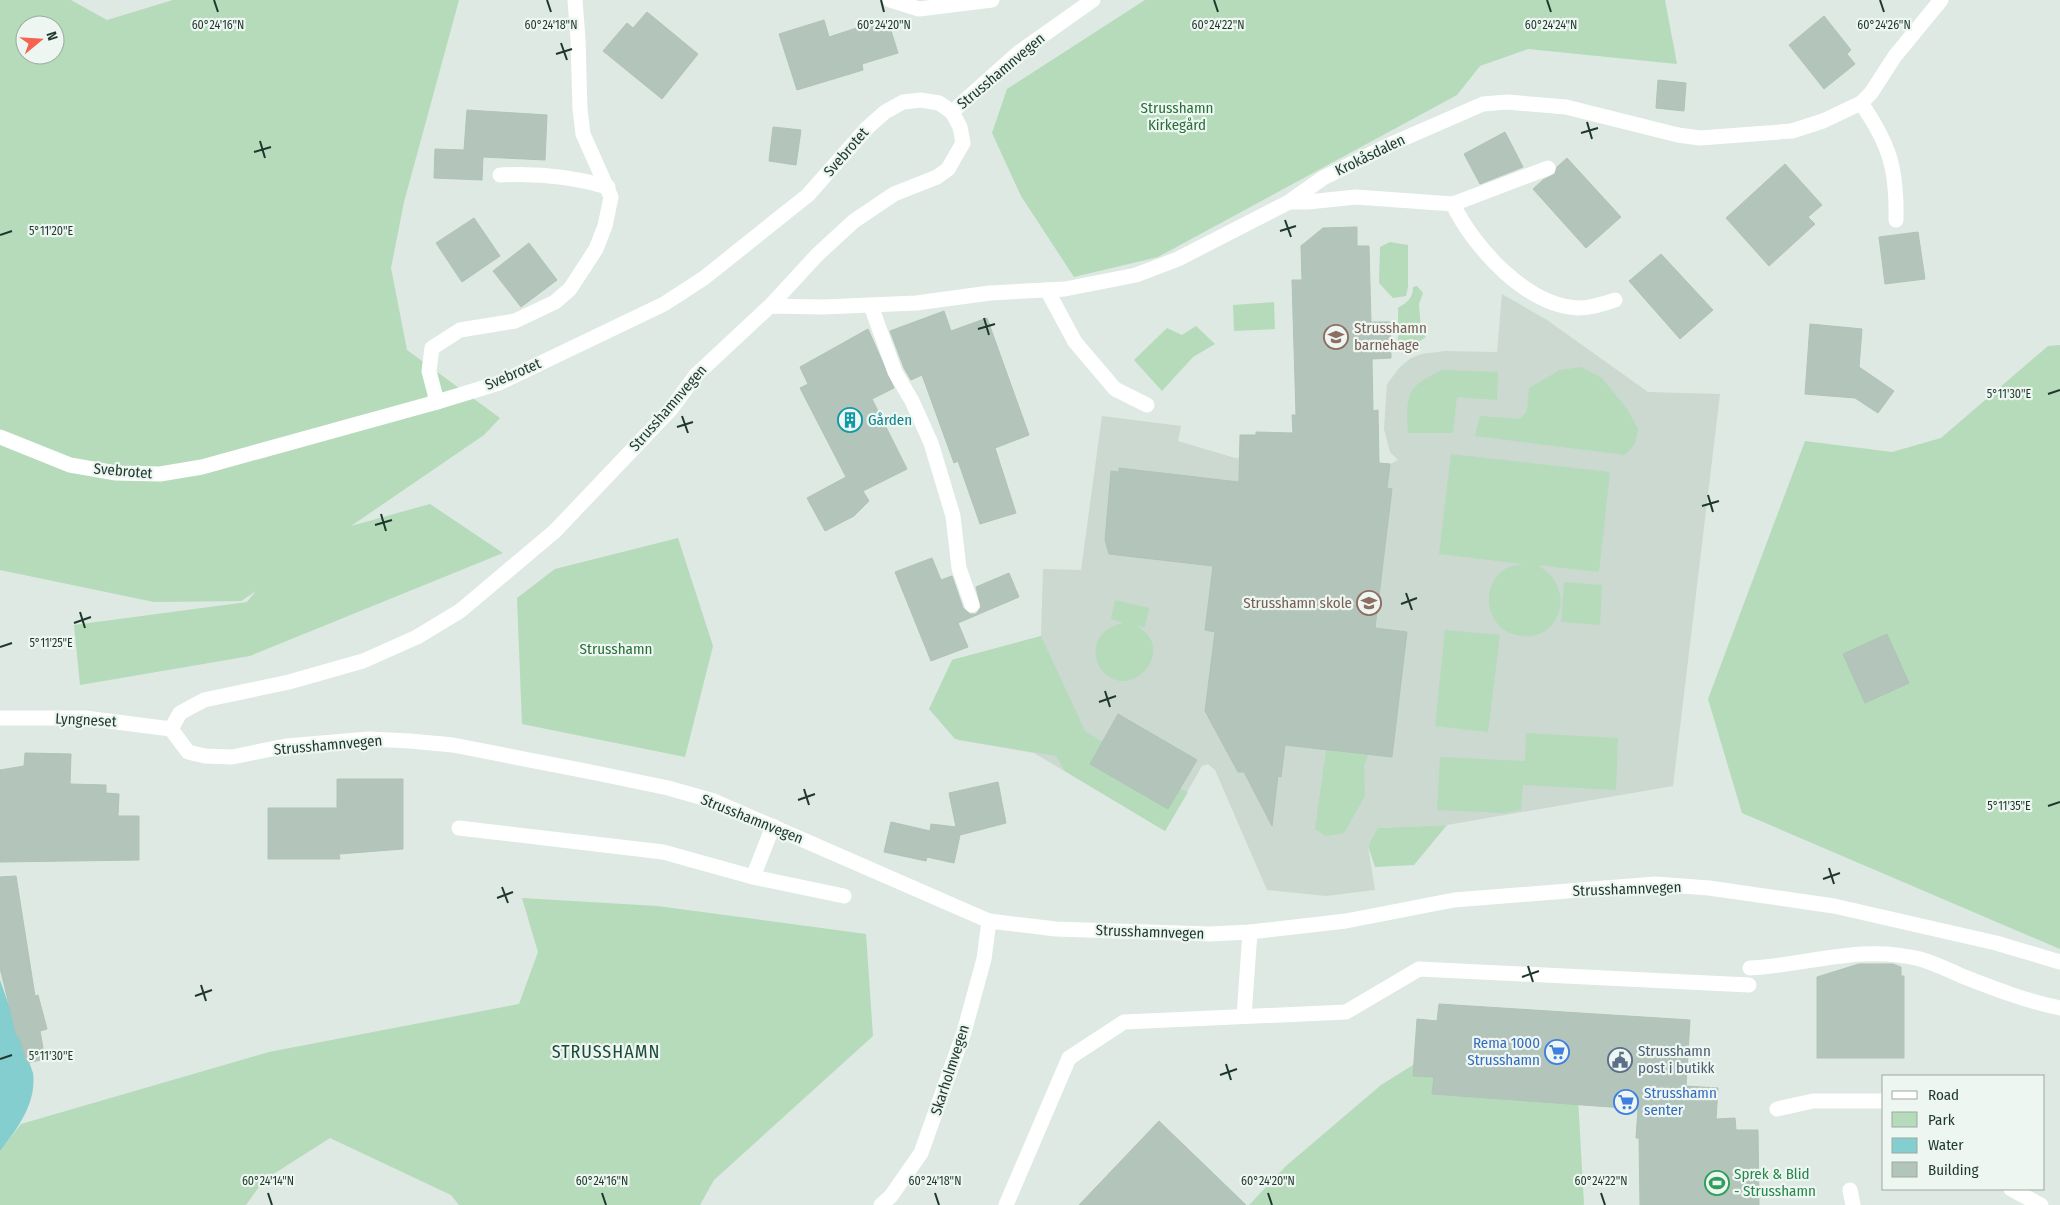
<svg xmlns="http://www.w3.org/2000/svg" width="2060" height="1205" font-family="'Fira Sans Condensed',sans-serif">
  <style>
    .built { fill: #cbd9d1 }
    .green { fill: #b5dbba; fill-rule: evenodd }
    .water { fill: #84ced0 }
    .building { fill: #b3c4bb; stroke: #b0c3b8 }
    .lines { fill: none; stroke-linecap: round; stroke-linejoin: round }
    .service { stroke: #fff; stroke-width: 15 }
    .minor { stroke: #fff; stroke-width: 15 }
    .tertiary { stroke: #fff; stroke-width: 15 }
    .ticks { fill: none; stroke: #1f382e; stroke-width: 2 }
    .labels { text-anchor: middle; stroke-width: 4.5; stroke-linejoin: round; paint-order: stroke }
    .street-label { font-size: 15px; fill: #1f382e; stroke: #edf6f0 }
    .park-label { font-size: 15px; fill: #296f3b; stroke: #edf6f0 }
    .education-label { font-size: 15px; fill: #785e54; stroke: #edf6f0; text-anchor: start }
    .culture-label { font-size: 15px; fill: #0d838f; stroke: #edf6f0; text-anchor: start }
    .shop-label { font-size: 15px; fill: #366cbe; stroke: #edf6f0; text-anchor: end }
    .service-label { font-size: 15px; fill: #4e5e75; stroke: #edf6f0; text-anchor: start }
    .leisure-label { font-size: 15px; fill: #27864d; stroke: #edf6f0; text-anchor: start }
    .quarter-label { font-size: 18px; letter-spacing: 1px; fill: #1b4a39; stroke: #edf6f0 }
    .ticks-label { font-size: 12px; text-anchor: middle; fill: #1f382e; stroke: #edf6f0; stroke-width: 4.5; stroke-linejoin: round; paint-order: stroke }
  </style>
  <rect width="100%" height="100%" fill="#dde9e2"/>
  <path class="built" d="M1502,294L1547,320L1648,392L1720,394L1673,786L1447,825L1379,828L1368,846L1375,890L1326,896L1267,890L1215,770L1208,764L1202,766L1165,831L1034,753L958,740L952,660L1041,636L1043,569L1081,570L1102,416L1181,426L1178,441L1235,458L1307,455L1390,464L1398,460L1390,452L1384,429L1387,384L1400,367L1411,358L1422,354L1445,351L1497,352Z"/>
  <g class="green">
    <path d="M0,0H71L107,20L173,0H459L404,202L391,268L407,350L500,418L484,435L351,526L430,504L503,553L250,656L80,685L74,625L247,602L256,591L241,601L154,602L0,570ZM25,25H55V55H25Z"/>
    <path d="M1145,0H1665L1677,64L1528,49L1480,66L1457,95L1158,257L1074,277L1021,196L992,133L1007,89Z"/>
    <path d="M1390,242L1408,245V287L1406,296L1393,298L1379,283L1380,247Z"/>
    <path d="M1417,286L1423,293L1419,304L1421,330L1426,337L1420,341L1421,349L1398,351V308C1407,302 1413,299 1413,287Z"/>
    <path d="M1274,302L1275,329L1234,331L1233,305Z"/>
    <path d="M1196,326L1215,344L1193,357L1162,391L1134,360L1167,328L1182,335Z"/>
    <path d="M2060,345V949L1742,813L1708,699L1805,441L1892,452L1941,438L2048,346Z"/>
    <path d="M1581,367L1602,378L1627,409L1638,429L1635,444L1625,455L1475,436L1480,416L1520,419L1527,411L1529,388L1560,370Z"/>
    <path d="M1442,370L1498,372L1497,400L1457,397L1453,433H1408C1406,394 1406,387 1442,370Z"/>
    <path d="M1451,454L1610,472L1599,572L1537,565C1580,588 1559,646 1516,635C1486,628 1479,586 1505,569C1510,566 1518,565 1523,564L1439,554Z"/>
    <path d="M678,538L713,646L685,757L522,724L517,598L555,569Z"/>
    <path d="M1564,582L1602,585L1600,625L1561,622Z"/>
    <path d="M1115,600L1149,608L1145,627L1136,626C1180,648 1130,706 1101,669C1096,662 1094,652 1097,643C1101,631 1111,626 1123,623L1111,619Z"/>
    <path d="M1445,630L1500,635L1488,732L1435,726Z"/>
    <path d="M1041,636L1085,731L1103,742L1090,764L1168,809L1180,789L1188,792L1165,831L1065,771L1056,756L955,739L929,709L952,660Z"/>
    <path d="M1526,733L1618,738L1616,790L1523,785L1521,810L1504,813L1437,810L1440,757L1525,761Z"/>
    <path d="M1326,750L1368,755L1364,766L1365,796L1344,833L1326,836L1315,829Z"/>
    <path d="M1447,825L1414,865L1375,867L1368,846L1378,828Z"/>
    <path d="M522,898L657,906L866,934L873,1036L714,1180L700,1205H459L451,1195L330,1138L264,1180L246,1205H0V1151L21,1124L269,1052L519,1004L538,952Z"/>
    <path d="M1474,1027L1577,1080L1584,1205H1249L1286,1166L1381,1085Z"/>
  </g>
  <path class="water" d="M0,980L33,1073C37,1103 17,1129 0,1151Z"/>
  <g class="building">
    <path d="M647,12L698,54L662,99L603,51L627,23L633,28Z"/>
    <path d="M1824,16L1851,50L1847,54L1855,64L1824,89L1789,45Z"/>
    <path d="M887,18L898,53L862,64L863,70L797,90L779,34L824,20L829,37Z"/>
    <path d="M1658,80L1686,83L1684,111L1656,108Z"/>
    <path d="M467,110L547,115L545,160L483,157L482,180L434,178L435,149L464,150Z"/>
    <path d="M773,127L801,130L796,165L769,161Z"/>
    <path d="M1505,132L1523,167L1480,184L1464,154Z"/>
    <path d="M1567,158L1621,217L1586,248L1533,189L1543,180L1555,174L1557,167Z"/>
    <path d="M1785,164L1822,205L1808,217L1815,224L1769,266L1726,218Z"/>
    <path d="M474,218L500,256L462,282L436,243Z"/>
    <path d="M1357,227V246H1369L1371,322H1390L1391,358L1372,359L1373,411L1378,410L1379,463L1390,464L1387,488L1392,489L1375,628L1407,632L1392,757L1285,745L1281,777L1278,776L1272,826L1244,772H1238L1205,711L1215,632L1205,630L1213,566L1109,554L1105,540L1111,471L1119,472V468L1239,482L1240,435H1256V432L1293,433L1292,415H1296L1292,280H1302L1301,246L1323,228Z"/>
    <path d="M1918,232L1925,279L1885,284L1879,237Z"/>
    <path d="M529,243L557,280L521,307L493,271Z"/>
    <path d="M1661,254L1713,310L1680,339L1629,281Z"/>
    <path d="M944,311L951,331L987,318L1029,435L995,448L1016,513L980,524L958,461L954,463L922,375L911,380L904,368L890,331Z"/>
    <path d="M1810,324L1862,329L1859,367L1894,391L1878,413L1855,398L1805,394Z"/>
    <path d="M868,329L894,388L872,399L907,469L863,491L869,501L854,516L825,531L807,498L846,477L800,388L808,384L800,367Z"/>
    <path d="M932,558L941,580L952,576L963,608L970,614H976L981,607L976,587L1009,573L1019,597L958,623L968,647L931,661L895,572Z"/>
    <path d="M1887,634L1909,683L1865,703L1843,654Z"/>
    <path d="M1118,714L1197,760L1168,809L1090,764Z"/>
    <path d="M25,753L71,754L70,784L106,785V793L119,794L118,816H139V860L0,862V770L24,766Z"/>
    <path d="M337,779H403V849L339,854L340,859H268V808H337Z"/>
    <path d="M998,782L1006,823L960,835L954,863L927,857L926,861L884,852L891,822L930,831L931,824L956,827L949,793Z"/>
    <path d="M16,876L35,996L38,995L47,1029L40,1031L45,1059L27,1063L19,1036L17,1037L0,968V877Z"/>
    <path d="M1859,964H1893L1901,967V976H1904V1058H1817V977Z"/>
    <path d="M1439,1004L1690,1020L1686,1086L1718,1088L1716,1119L1735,1118L1736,1130H1758L1759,1205H1640L1639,1138H1636L1638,1109L1432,1094L1434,1077L1413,1076L1417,1019L1437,1021Z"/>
    <path d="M1159,1121L1246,1205H1079Z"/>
  </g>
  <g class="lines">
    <g class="service">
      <path d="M890,0L919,9L992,0"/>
      <path d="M1861,103C1890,145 1897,169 1896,220"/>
      <path d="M500,175C538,173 571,176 608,187"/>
      <path d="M1289,202H1308L1356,197L1453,204L1548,168"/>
      <path d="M1453,204C1473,247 1527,306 1578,308C1591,308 1603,304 1615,300"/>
      <path d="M1047,290L1075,342L1115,389L1147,405"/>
      <path d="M871,306L895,372L912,401L931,443L953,516L959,568L972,605"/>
      <path d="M437,402L429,371L432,348L460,330L515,321L555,302L570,289L596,249L605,226L611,197L583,134L580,109L578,39L575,0"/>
      <path d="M459,828L663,852L753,877L844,896"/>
      <path d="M753,877L773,826"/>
      <path d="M1750,968C1808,965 1861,944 1920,959C1934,963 1949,970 1962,976C1995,989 2026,1001 2060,1008"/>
      <path d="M1244,1016L1250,932"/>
      <path d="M1777,1109L1813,1101H1884"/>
      <path d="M2011,1189L2041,1205"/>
      <path d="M1850,1190L1853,1205"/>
      <path d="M1006,1205L1069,1058L1124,1022L1346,1012L1419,969L1749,985"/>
    </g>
    <g class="minor">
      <path d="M952,112L1018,53L1093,0"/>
      <path d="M0,437L70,465L116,473L160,474L202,467L437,402L499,383L664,304L704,278L808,195L868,127L885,112L903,102L921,100L939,103L952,112L960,127L963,143L948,169L937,177L894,194L854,221L818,254L770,306"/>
      <path d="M0,718H85L171,729"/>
      <path d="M171,729L180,713L204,700L289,682L363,661L417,637L460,611L555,531L671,409L696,375L770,306L823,307L916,303L990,293L1065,289L1136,275L1178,259L1289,202L1323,178L1389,145L1483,104L1507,102L1566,107L1678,135L1700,138L1792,131L1823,121L1861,103L1871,93L1895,56L1941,0"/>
      <path d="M171,729L188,752L205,756L232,757L286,746L369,739L410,741L453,745L596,773L668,788L714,801L989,921"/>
    </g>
    <path class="tertiary" d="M881,1205L891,1196L921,1153L964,1032L984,959L989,921L1056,929L1209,934L1250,932L1346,921L1454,900L1655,884L1709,888L1834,906L1996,943L2060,962"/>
  </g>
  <path class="ticks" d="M214,0L218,12M547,0L551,12M881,0L884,12M1214,0L1218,12M1547,0L1551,12M1880,0L1884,12M561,43L567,60M556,54L572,49M1587,122L1592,139M1581,133L1598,128M260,141L265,158M254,152L271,147M1285,220L1291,237M1280,231L1296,226M0,235L12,231M984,318L989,335M978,329L995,324M2048,394L2060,390M682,416L688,433M677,427L693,422M1708,495L1713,512M1702,506L1719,501M381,514L386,531M375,525L392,520M1406,593L1412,610M1401,604L1417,598M80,612L85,628M74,623L91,617M0,647L12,643M1105,691L1110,707M1099,702L1116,696M804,789L809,805M798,800L815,794M2048,806L2060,802M1829,868L1834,884M1823,879L1840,873M502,887L508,903M497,898L513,892M1528,966L1533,982M1522,977L1539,971M201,985L206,1001M195,996L212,990M0,1059L12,1055M1226,1064L1231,1080M1220,1075L1237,1069M268,1193L272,1205M602,1193L606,1205M935,1193L939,1205M1268,1193L1272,1205M1601,1193L1605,1205"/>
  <defs>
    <symbol id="school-ring" viewBox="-11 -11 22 22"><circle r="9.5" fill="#edf6f0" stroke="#8d6e63" stroke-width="1.5"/><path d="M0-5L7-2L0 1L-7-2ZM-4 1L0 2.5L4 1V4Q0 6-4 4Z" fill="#8d6e63"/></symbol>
    <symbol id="building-ring" viewBox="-11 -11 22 22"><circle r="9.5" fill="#edf6f0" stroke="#0f9aa8" stroke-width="1.5"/><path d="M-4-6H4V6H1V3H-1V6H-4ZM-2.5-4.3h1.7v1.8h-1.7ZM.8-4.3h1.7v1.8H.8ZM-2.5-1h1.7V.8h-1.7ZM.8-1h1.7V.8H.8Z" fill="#0f9aa8"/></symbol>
    <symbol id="supermarket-ring" viewBox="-11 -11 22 22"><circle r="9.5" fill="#edf6f0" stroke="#3f7fe0" stroke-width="1.5"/><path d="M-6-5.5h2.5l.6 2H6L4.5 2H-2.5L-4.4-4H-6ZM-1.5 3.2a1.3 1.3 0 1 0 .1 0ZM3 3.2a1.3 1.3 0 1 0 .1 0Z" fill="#3f7fe0"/></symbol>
    <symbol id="civic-ring" viewBox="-11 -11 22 22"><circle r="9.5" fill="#edf6f0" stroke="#5c6f8a" stroke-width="1.5"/><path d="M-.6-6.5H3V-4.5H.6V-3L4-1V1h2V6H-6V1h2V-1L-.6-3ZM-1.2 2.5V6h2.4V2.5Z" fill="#5c6f8a"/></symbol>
    <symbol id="stadium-ring" viewBox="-11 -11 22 22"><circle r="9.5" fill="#edf6f0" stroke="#2e9e5b" stroke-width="1.5"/><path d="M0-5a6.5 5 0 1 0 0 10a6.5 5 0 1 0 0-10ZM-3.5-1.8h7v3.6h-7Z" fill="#2e9e5b"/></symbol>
  </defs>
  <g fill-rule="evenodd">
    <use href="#school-ring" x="1322" y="323" width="28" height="28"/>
    <use href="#building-ring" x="836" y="406" width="28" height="28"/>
    <use href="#school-ring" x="1355" y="589" width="28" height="28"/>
    <use href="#supermarket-ring" x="1543" y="1038" width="28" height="28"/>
    <use href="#civic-ring" x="1606" y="1046" width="28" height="28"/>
    <use href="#supermarket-ring" x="1612" y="1088" width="28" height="28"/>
    <use href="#stadium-ring" x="1703" y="1169" width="28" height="28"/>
  </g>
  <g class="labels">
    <g class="street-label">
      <text transform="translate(1001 71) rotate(-40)" y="5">Strusshamnvegen</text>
      <text transform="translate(846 152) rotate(-49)" y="5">Svebrotet</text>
      <text transform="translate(1370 155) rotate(-26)" y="5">Krokåsdalen</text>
      <text transform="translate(513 374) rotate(-23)" y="5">Svebrotet</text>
      <text transform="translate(668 408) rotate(-49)" y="5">Strusshamnvegen</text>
      <text transform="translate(123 471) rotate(5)" y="5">Svebrotet</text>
      <text transform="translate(86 720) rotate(3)" y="5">Lyngneset</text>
      <text transform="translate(328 745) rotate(-5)" y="5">Strusshamnvegen</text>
      <text transform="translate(752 819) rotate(22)" y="5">Strusshamnvegen</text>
      <text transform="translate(1627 889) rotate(-2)" y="5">Strusshamnvegen</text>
      <text transform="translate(1150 932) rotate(2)" y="5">Strusshamnvegen</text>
      <text transform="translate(950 1070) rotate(-72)" y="5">Skarholmvegen</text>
    </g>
    <g class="park-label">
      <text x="1177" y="113">Strusshamn<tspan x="1177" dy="17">Kirkegård</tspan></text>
      <text x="616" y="654">Strusshamn</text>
    </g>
    <g class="education-label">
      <text x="1354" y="333">Strusshamn<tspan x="1354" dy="17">barnehage</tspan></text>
      <text x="1352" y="608" text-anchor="end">Strusshamn skole</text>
    </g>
    <g class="culture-label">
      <text x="868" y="425">Gården</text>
    </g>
    <g class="shop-label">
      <text x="1540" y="1048">Rema 1000<tspan x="1540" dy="17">Strusshamn</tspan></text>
      <text x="1644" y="1098" text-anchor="start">Strusshamn<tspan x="1644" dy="17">senter</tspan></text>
    </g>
    <g class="service-label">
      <text x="1638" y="1056">Strusshamn<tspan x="1638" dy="17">post i butikk</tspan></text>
    </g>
    <g class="leisure-label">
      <text x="1734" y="1179">Sprek &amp; Blid<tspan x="1734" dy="17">- Strusshamn</tspan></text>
    </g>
    <g class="quarter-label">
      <text x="606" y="1058">STRUSSHAMN</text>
    </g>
  </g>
  <g class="ticks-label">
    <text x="218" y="29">60°24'16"N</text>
    <text x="551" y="29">60°24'18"N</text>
    <text x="884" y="29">60°24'20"N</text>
    <text x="1218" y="29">60°24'22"N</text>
    <text x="1551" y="29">60°24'24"N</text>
    <text x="1884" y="29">60°24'26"N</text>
    <text x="51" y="235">5°11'20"E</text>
    <text x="2009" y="398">5°11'30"E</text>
    <text x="51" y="647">5°11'25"E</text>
    <text x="2009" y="810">5°11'35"E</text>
    <text x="51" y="1060">5°11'30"E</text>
    <text x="268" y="1185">60°24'14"N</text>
    <text x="602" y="1185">60°24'16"N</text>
    <text x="935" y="1185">60°24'18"N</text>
    <text x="1268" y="1185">60°24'20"N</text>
    <text x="1601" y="1185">60°24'22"N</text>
  </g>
  <rect x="1882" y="1075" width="162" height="115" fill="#edf6f0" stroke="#9baaa2"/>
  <rect x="1892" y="1091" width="25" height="8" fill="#ffffff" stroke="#9baaa2"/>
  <text x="1928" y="1100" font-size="15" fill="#1f382e">Road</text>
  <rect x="1892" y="1112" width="25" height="15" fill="#b5dbba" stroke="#9baaa2"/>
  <text x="1928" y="1125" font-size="15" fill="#1f382e">Park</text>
  <rect x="1892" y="1138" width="25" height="15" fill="#84ced0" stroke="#9baaa2"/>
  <text x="1928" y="1150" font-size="15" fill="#1f382e">Water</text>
  <rect x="1892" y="1162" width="25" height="15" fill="#b3c4bb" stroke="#9baaa2"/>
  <text x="1928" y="1175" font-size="15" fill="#1f382e">Building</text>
  <g transform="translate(40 40) rotate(72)"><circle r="24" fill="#edf6f0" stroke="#9baaa2"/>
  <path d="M0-4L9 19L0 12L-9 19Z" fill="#f36452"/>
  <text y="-8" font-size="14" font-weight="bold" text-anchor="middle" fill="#1f382e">N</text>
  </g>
</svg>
